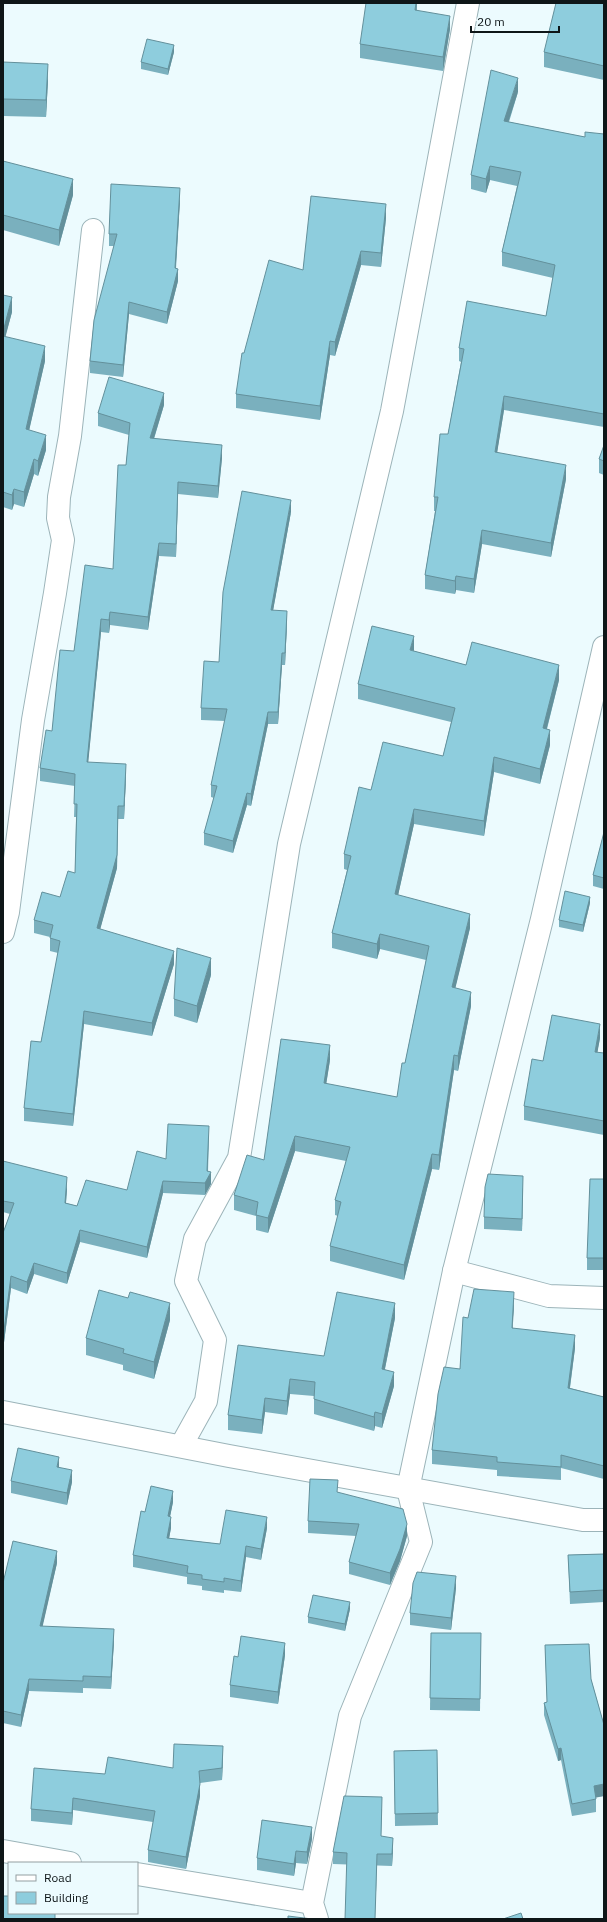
<svg xmlns="http://www.w3.org/2000/svg" width="607" height="1922" font-family="'IBM Plex Sans',sans-serif">
  <style>
    .lines { fill: none; stroke-linecap: round; stroke-linejoin: round }
    .minor-casing { stroke: #9cb4b9; stroke-width: 24 }
    .minor { stroke: #fff; stroke-width: 22 }
    .wall { fill: #7ab0be }
    .shaded-wall { fill: #63909b }
    .building { fill: #8ecddd; stroke: #63909b }
  </style>
  <rect width="100%" height="100%" fill="#ecfbfe"/>
  <g class="lines">
    <defs>
      <g id="minor">
        <path d="M3,932L8,912L33,720L55,593L63,540L58,518L59,497L70,436L93,230"/>
        <path d="M454,1271L549,1296L604,1298"/>
        <path d="M3,1412L229,1456L583,1520H604"/>
        <path d="M181,1446L206,1401L215,1340L186,1281L195,1239L239,1158L289,844L392,411L468,3"/>
        <path d="M3,1851L70,1863"/>
        <path d="M137,1874L312,1903"/>
        <path d="M317,1919L312,1903L350,1716L421,1542L408,1489L454,1271L542,919L604,647"/>
      </g>
    </defs>
    <use href="#minor" class="minor-casing"/>
    <use href="#minor" class="minor"/>
  </g>
  <g class="wall">
    <path d="M417,3V10L450,29L443,71L360,58V44Z"/>
    <path d="M604,3V80L544,67V52Z"/>
    <path d="M174,52L168,75L141,69V62Z"/>
    <path d="M3,62L48,80L46,117L3,116Z"/>
    <path d="M518,92L509,122L585,137L604,134V427L504,410L497,452L566,479L551,557L482,544L474,593L456,590L455,594L425,589V575L435,511H434V497L448,434L461,362L459,361V348L546,316L553,278L502,266V252L517,186L490,180L486,193L471,189V175Z"/>
    <path d="M3,161L73,195L59,246L3,230Z"/>
    <path d="M180,200L176,269L178,281L167,324L129,314L123,377L90,373V361L114,246H109V234Z"/>
    <path d="M386,218L381,267L361,265L335,356L330,355L320,420L236,408V394L244,353L303,270Z"/>
    <path d="M3,295L12,312L5,337L45,361L29,430L46,450L38,476L34,474L24,507L14,504L12,510L3,507Z"/>
    <path d="M164,405L154,439L222,458L218,498L178,494L176,557L159,556L148,630L110,625L109,633L101,632L88,762L126,777L124,819H118L117,868L100,929L174,964L152,1036L84,1024L73,1126L24,1121V1108L41,1042L58,953L50,951V937L34,933V920L60,897L75,873L76,817H74L75,786L40,781V768L52,731L74,651L113,569L126,465L129,435L98,426V413Z"/>
    <path d="M604,445V475L599,473V459Z"/>
    <path d="M291,512L273,610L287,623L285,665H282L278,724H268L251,806L247,805L233,853L204,845V833L214,798L211,797V785L225,721L201,720V708L219,662Z"/>
    <path d="M414,651L466,665L559,680L547,729L550,745L540,784L494,772L484,836L414,824L398,895L470,928L455,988L471,1006L458,1071L454,1070L439,1170L432,1169L404,1280L330,1261V1246L338,1216L335,1215V1200L346,1161L295,1151L268,1233L256,1230V1216L234,1210V1195L264,1160L330,1060L326,1084L397,1097L405,1063L426,960L380,949L377,959L332,948V933L347,870L344,869V854L371,790L443,756L451,722L358,699V684Z"/>
    <path d="M604,832V889L593,886V875Z"/>
    <path d="M590,903L583,932L559,927V920Z"/>
    <path d="M211,975L197,1023L174,1016V999Z"/>
    <path d="M600,1038L597,1053H604V1135L524,1120V1106L543,1061Z"/>
    <path d="M209,1137L208,1172L211,1184L205,1195L163,1193L147,1258L80,1242L67,1284L34,1274L27,1294L11,1288L3,1350V1233L10,1214L3,1212V1161L67,1189L66,1203L77,1206L127,1190L166,1159Z"/>
    <path d="M604,1179V1270H587V1258Z"/>
    <path d="M523,1188L522,1231L484,1229V1217Z"/>
    <path d="M514,1305L512,1328L575,1348L570,1388L604,1397V1479L561,1468V1480L497,1476V1470L432,1464V1450L460,1369L468,1318Z"/>
    <path d="M395,1318L385,1369L394,1386L382,1428L375,1426L374,1431L314,1414V1396L290,1394L287,1415L265,1412L262,1434L228,1430V1415L324,1356Z"/>
    <path d="M170,1320L154,1379L123,1370V1365L86,1355V1338Z"/>
    <path d="M59,1467L72,1482L67,1505L11,1493V1481Z"/>
    <path d="M338,1492L407,1536L400,1561L390,1585L349,1574V1562L356,1536L308,1533V1521Z"/>
    <path d="M173,1502L170,1516L171,1528L169,1538L220,1544L267,1528L261,1560L246,1557L241,1592L224,1590V1593L202,1590V1586L187,1584V1577L133,1567V1555L145,1512Z"/>
    <path d="M604,1554V1602L570,1604L568,1555Z"/>
    <path d="M57,1563L42,1627L114,1641L111,1689L83,1688V1693L29,1691L21,1727L3,1723V1583Z"/>
    <path d="M456,1588L451,1630L410,1625V1613Z"/>
    <path d="M350,1609L345,1631L308,1623V1617Z"/>
    <path d="M431,1633H481L480,1711L430,1710Z"/>
    <path d="M545,1645L591,1679L604,1725V1796L596,1797V1812L572,1816L561,1760L558,1761L544,1715V1703L547,1702Z"/>
    <path d="M285,1655L278,1704L230,1697V1685Z"/>
    <path d="M437,1750L438,1825L395,1826L394,1751Z"/>
    <path d="M223,1758L222,1780L200,1783V1796L186,1869L148,1862V1850L153,1822L73,1810L72,1825L31,1821V1809L105,1774L173,1768Z"/>
    <path d="M382,1809L381,1836L393,1850L392,1866L333,1864V1852Z"/>
    <path d="M312,1839L307,1864L296,1863L294,1876L257,1870V1858Z"/>
    <path d="M74,1913H87V1914Z"/>
  </g>
  <g class="shaded-wall">
    <path d="M416,3H417L415,24V10Z"/>
    <path d="M450,16V29L443,71V57Z"/>
    <path d="M174,45V52L168,75V69Z"/>
    <path d="M48,64V80L46,117V100Z"/>
    <path d="M518,78V92L504,135V121Z"/>
    <path d="M490,166V180L486,193V179Z"/>
    <path d="M73,179V195L59,246V230Z"/>
    <path d="M180,188V200L175,279L178,269V281L167,324V312L175,268Z"/>
    <path d="M386,204V218L381,267V253Z"/>
    <path d="M361,251V265L335,356V342Z"/>
    <path d="M12,297V312L3,346V332Z"/>
    <path d="M129,302V314L123,377V365Z"/>
    <path d="M330,341V355L320,420V406Z"/>
    <path d="M45,346V361L26,444V429Z"/>
    <path d="M164,393V405L150,451V438Z"/>
    <path d="M504,396V410L495,466V452Z"/>
    <path d="M46,435V450L38,476V461Z"/>
    <path d="M222,445V458L218,498V486Z"/>
    <path d="M34,459V474L24,507V492Z"/>
    <path d="M566,465V479L551,557V543Z"/>
    <path d="M178,482V494L176,557V544Z"/>
    <path d="M14,489V504L12,510V495Z"/>
    <path d="M291,500V512L271,622V610Z"/>
    <path d="M482,530V544L474,593V579Z"/>
    <path d="M159,543V556L148,630V617Z"/>
    <path d="M456,576V590L455,594V581Z"/>
    <path d="M287,611V623L285,665V653Z"/>
    <path d="M110,612V625L109,633V620Z"/>
    <path d="M101,619V632L87,775V762Z"/>
    <path d="M414,636V651L410,650Z"/>
    <path d="M282,653V665L278,724V712Z"/>
    <path d="M559,665V680L543,743V728Z"/>
    <path d="M268,712V724L251,806V794Z"/>
    <path d="M550,730V745L540,784V769Z"/>
    <path d="M494,757V772L484,836V821Z"/>
    <path d="M126,764V777L124,819V806Z"/>
    <path d="M247,793V805L233,853V841Z"/>
    <path d="M118,806L117,868L97,941V928Z"/>
    <path d="M414,809V824L395,909V894Z"/>
    <path d="M590,897V903L583,932V925Z"/>
    <path d="M470,914V928L452,1002V987Z"/>
    <path d="M380,934V949L377,959V944Z"/>
    <path d="M174,951V964L152,1036V1023Z"/>
    <path d="M211,958V975L197,1023V1006Z"/>
    <path d="M471,992V1006L458,1071V1056Z"/>
    <path d="M84,1011V1024L73,1126V1114Z"/>
    <path d="M600,1024V1038L595,1066V1052Z"/>
    <path d="M330,1045V1060L324,1098V1083Z"/>
    <path d="M454,1055V1070L439,1170V1155Z"/>
    <path d="M209,1126L207,1179L211,1172V1184L205,1195V1183L207,1171Z"/>
    <path d="M295,1136V1151L268,1233V1218Z"/>
    <path d="M432,1154V1169L404,1280V1265Z"/>
    <path d="M523,1176V1188L522,1231V1219Z"/>
    <path d="M67,1177V1189L65,1215V1203Z"/>
    <path d="M163,1181V1193L147,1258V1247Z"/>
    <path d="M80,1230V1242L67,1284V1273Z"/>
    <path d="M34,1263V1274L27,1294V1282Z"/>
    <path d="M11,1276V1288L3,1350V1338Z"/>
    <path d="M514,1292V1305L512,1341V1328Z"/>
    <path d="M170,1303V1320L154,1379V1362Z"/>
    <path d="M395,1303V1318L382,1383V1369Z"/>
    <path d="M575,1335V1348L568,1401V1388Z"/>
    <path d="M394,1372V1386L382,1428V1414Z"/>
    <path d="M290,1379V1394L287,1415V1401Z"/>
    <path d="M265,1398V1412L262,1434V1420Z"/>
    <path d="M375,1412V1426L374,1431V1417Z"/>
    <path d="M59,1457V1469L57,1467Z"/>
    <path d="M72,1470V1482L67,1505V1493Z"/>
    <path d="M173,1491V1502L168,1527V1516Z"/>
    <path d="M171,1517V1528L167,1549V1538Z"/>
    <path d="M267,1517V1528L261,1560V1549Z"/>
    <path d="M407,1524V1536L400,1561L390,1585V1573Z"/>
    <path d="M246,1546V1557L241,1592V1581Z"/>
    <path d="M57,1551V1563L40,1638V1626Z"/>
    <path d="M456,1576V1588L451,1630V1618Z"/>
    <path d="M350,1602V1609L345,1631V1624Z"/>
    <path d="M114,1629V1641L111,1689V1677Z"/>
    <path d="M285,1643V1655L278,1704V1692Z"/>
    <path d="M29,1679V1691L21,1727V1715Z"/>
    <path d="M223,1746V1758L222,1780V1768Z"/>
    <path d="M561,1748V1760L558,1761V1749Z"/>
    <path d="M200,1784V1796L186,1869V1857Z"/>
    <path d="M604,1784V1796L594,1798V1786Z"/>
    <path d="M73,1798V1810L72,1825V1813Z"/>
    <path d="M312,1827V1839L307,1864V1852Z"/>
    <path d="M393,1838V1850L392,1866V1854Z"/>
    <path d="M296,1851V1863L294,1876V1864Z"/>
    <path d="M377,1854V1866L375,1919Z"/>
  </g>
  <g class="building">
    <path d="M366,3H416L415,10L450,16L443,57L360,44Z"/>
    <path d="M556,3H604V66L544,52Z"/>
    <path d="M147,39L174,45L168,69L141,62Z"/>
    <path d="M3,62L48,64L46,100L3,99Z"/>
    <path d="M491,70L518,78L504,121L585,137V132L604,134V414L504,396L495,452L566,465L551,543L482,530L474,579L456,576L455,581L425,575L438,497H434L440,434H448L464,349L459,348L467,301L546,316L555,265L502,252L521,172L490,166L486,179L471,175Z"/>
    <path d="M3,161L73,179L59,230L3,215Z"/>
    <path d="M111,184L180,188L175,268L178,269L167,312L129,302L123,365L90,361L94,320L117,234H109Z"/>
    <path d="M311,196L386,204L381,253L361,251L335,342L330,341L320,406L236,394L242,353H244L269,260L303,270Z"/>
    <path d="M3,295L12,297L3,332Z"/>
    <path d="M3,336L45,346L26,429L46,435L38,461L34,459L24,492L14,489L12,495L3,492Z"/>
    <path d="M109,377L164,393L150,438L222,445L218,486L178,482L176,544L159,543L148,617L110,612L109,620L101,619L87,762L126,764L124,806H118L117,855L97,928L174,951L152,1023L84,1011L73,1114L24,1108L31,1041L41,1042L60,941L50,938L53,925L34,920L42,892L60,897L68,871L75,873L77,804H74L75,774L40,768L46,730L52,731L60,650L74,651L85,565L113,569L118,465H126L130,423L98,413Z"/>
    <path d="M604,445V461L599,459Z"/>
    <path d="M242,491L291,500L271,610L287,611L285,653H282L278,712H268L251,794L247,793L233,841L204,833L217,786L211,785L227,709L201,708L204,661L219,662L223,592Z"/>
    <path d="M372,626L414,636L410,650L466,665L472,642L559,665L543,728L550,730L540,769L494,757L484,821L414,809L395,894L470,914L452,987L471,992L458,1056L454,1055L439,1155L432,1154L404,1265L330,1246L341,1202L335,1200L350,1147L295,1136L268,1218L256,1215L258,1202L234,1195L247,1155L264,1160L281,1039L330,1045L324,1083L397,1097L402,1063H405L429,946L380,934L377,944L332,933L351,856L344,854L359,787L371,790L383,742L443,756L455,708L358,684Z"/>
    <path d="M604,832V878L593,875Z"/>
    <path d="M565,891L590,897L583,925L559,920Z"/>
    <path d="M177,948L211,958L197,1006L174,999Z"/>
    <path d="M552,1015L600,1024L595,1052L604,1053V1121L524,1106L532,1059L543,1061Z"/>
    <path d="M168,1124L209,1126L207,1171L211,1172L205,1183L163,1181L147,1247L80,1230L67,1273L34,1263L27,1282L11,1276L3,1338V1233L14,1203L3,1201V1161L67,1177L65,1203L77,1206L86,1180L127,1190L137,1151L166,1159Z"/>
    <path d="M488,1174L523,1176L522,1219L484,1217L485,1187Z"/>
    <path d="M590,1179H604V1258H587Z"/>
    <path d="M474,1289L514,1292L512,1328L575,1335L568,1388L604,1397V1466L561,1455V1467L497,1462V1457L432,1450L438,1394L444,1367L460,1369L463,1317L468,1318Z"/>
    <path d="M99,1290L128,1298L130,1292L170,1303L154,1362L123,1353L124,1349L86,1338Z"/>
    <path d="M337,1292L395,1303L382,1369L394,1372L382,1414L375,1412L374,1417L314,1399L315,1382L290,1379L287,1401L265,1398L262,1420L228,1415L238,1345L324,1356Z"/>
    <path d="M18,1448L59,1457L57,1467L72,1470L67,1493L11,1481Z"/>
    <path d="M310,1479L338,1480L337,1492L403,1509L407,1524L400,1549L390,1573L349,1562L359,1524L308,1521Z"/>
    <path d="M151,1486L173,1491L168,1516L171,1517L167,1538L220,1544L226,1510L267,1517L261,1549L246,1546L241,1581L224,1578V1582L202,1579V1575L187,1573L188,1566L133,1555L141,1511L145,1512Z"/>
    <path d="M13,1541L57,1551L40,1626L114,1629L111,1677L83,1676V1681L29,1679L21,1715L3,1711V1583Z"/>
    <path d="M604,1554V1590L570,1592L568,1555Z"/>
    <path d="M417,1572L456,1576L451,1618L410,1613L413,1583Z"/>
    <path d="M313,1595L350,1602L345,1624L308,1617Z"/>
    <path d="M431,1633H481L480,1699L430,1698Z"/>
    <path d="M241,1636L285,1643L278,1692L230,1685L234,1656L238,1657Z"/>
    <path d="M589,1644L591,1679L604,1725V1784L594,1786L596,1799L572,1804L561,1748L558,1749L544,1703L547,1702L545,1645Z"/>
    <path d="M174,1744L223,1746L222,1768L199,1771L200,1784L186,1857L148,1850L155,1811L73,1798L72,1813L31,1809L34,1768L105,1774L108,1757L173,1768Z"/>
    <path d="M437,1750L438,1813L395,1814L394,1751Z"/>
    <path d="M344,1796L382,1797L381,1836L393,1838L392,1854H377L375,1919H345L347,1853L333,1852Z"/>
    <path d="M262,1820L312,1827L307,1852L296,1851L294,1864L257,1858Z"/>
    <path d="M3,1896H9V1913H55V1919H3Z"/>
    <path d="M521,1913L523,1919H503Z"/>
    <path d="M288,1916L312,1919H288Z"/>
  </g>
  <rect width="607" height="1922" fill="none" stroke="#0e1618" stroke-width="8"/>
  <rect x="8" y="1862" width="130" height="52" fill="#ecfbfe" stroke="#939fa2"/>
  <rect x="16" y="1875" width="20" height="6" fill="#ffffff" stroke="#939fa2"/>
  <text x="44" y="1882" font-size="12" fill="#0e1618">Road</text>
  <rect x="16" y="1892" width="20" height="12" fill="#8ecddd" stroke="#939fa2"/>
  <text x="44" y="1902" font-size="12" fill="#0e1618">Building</text>
  <path d="M471 26v6h88v-6" fill="none" stroke="#0e1618" stroke-width="2"/>
  <text x="477" y="26" font-size="12" fill="#0e1618" stroke="#ecfbfe" stroke-width="3" paint-order="stroke">20 m</text>
</svg>
